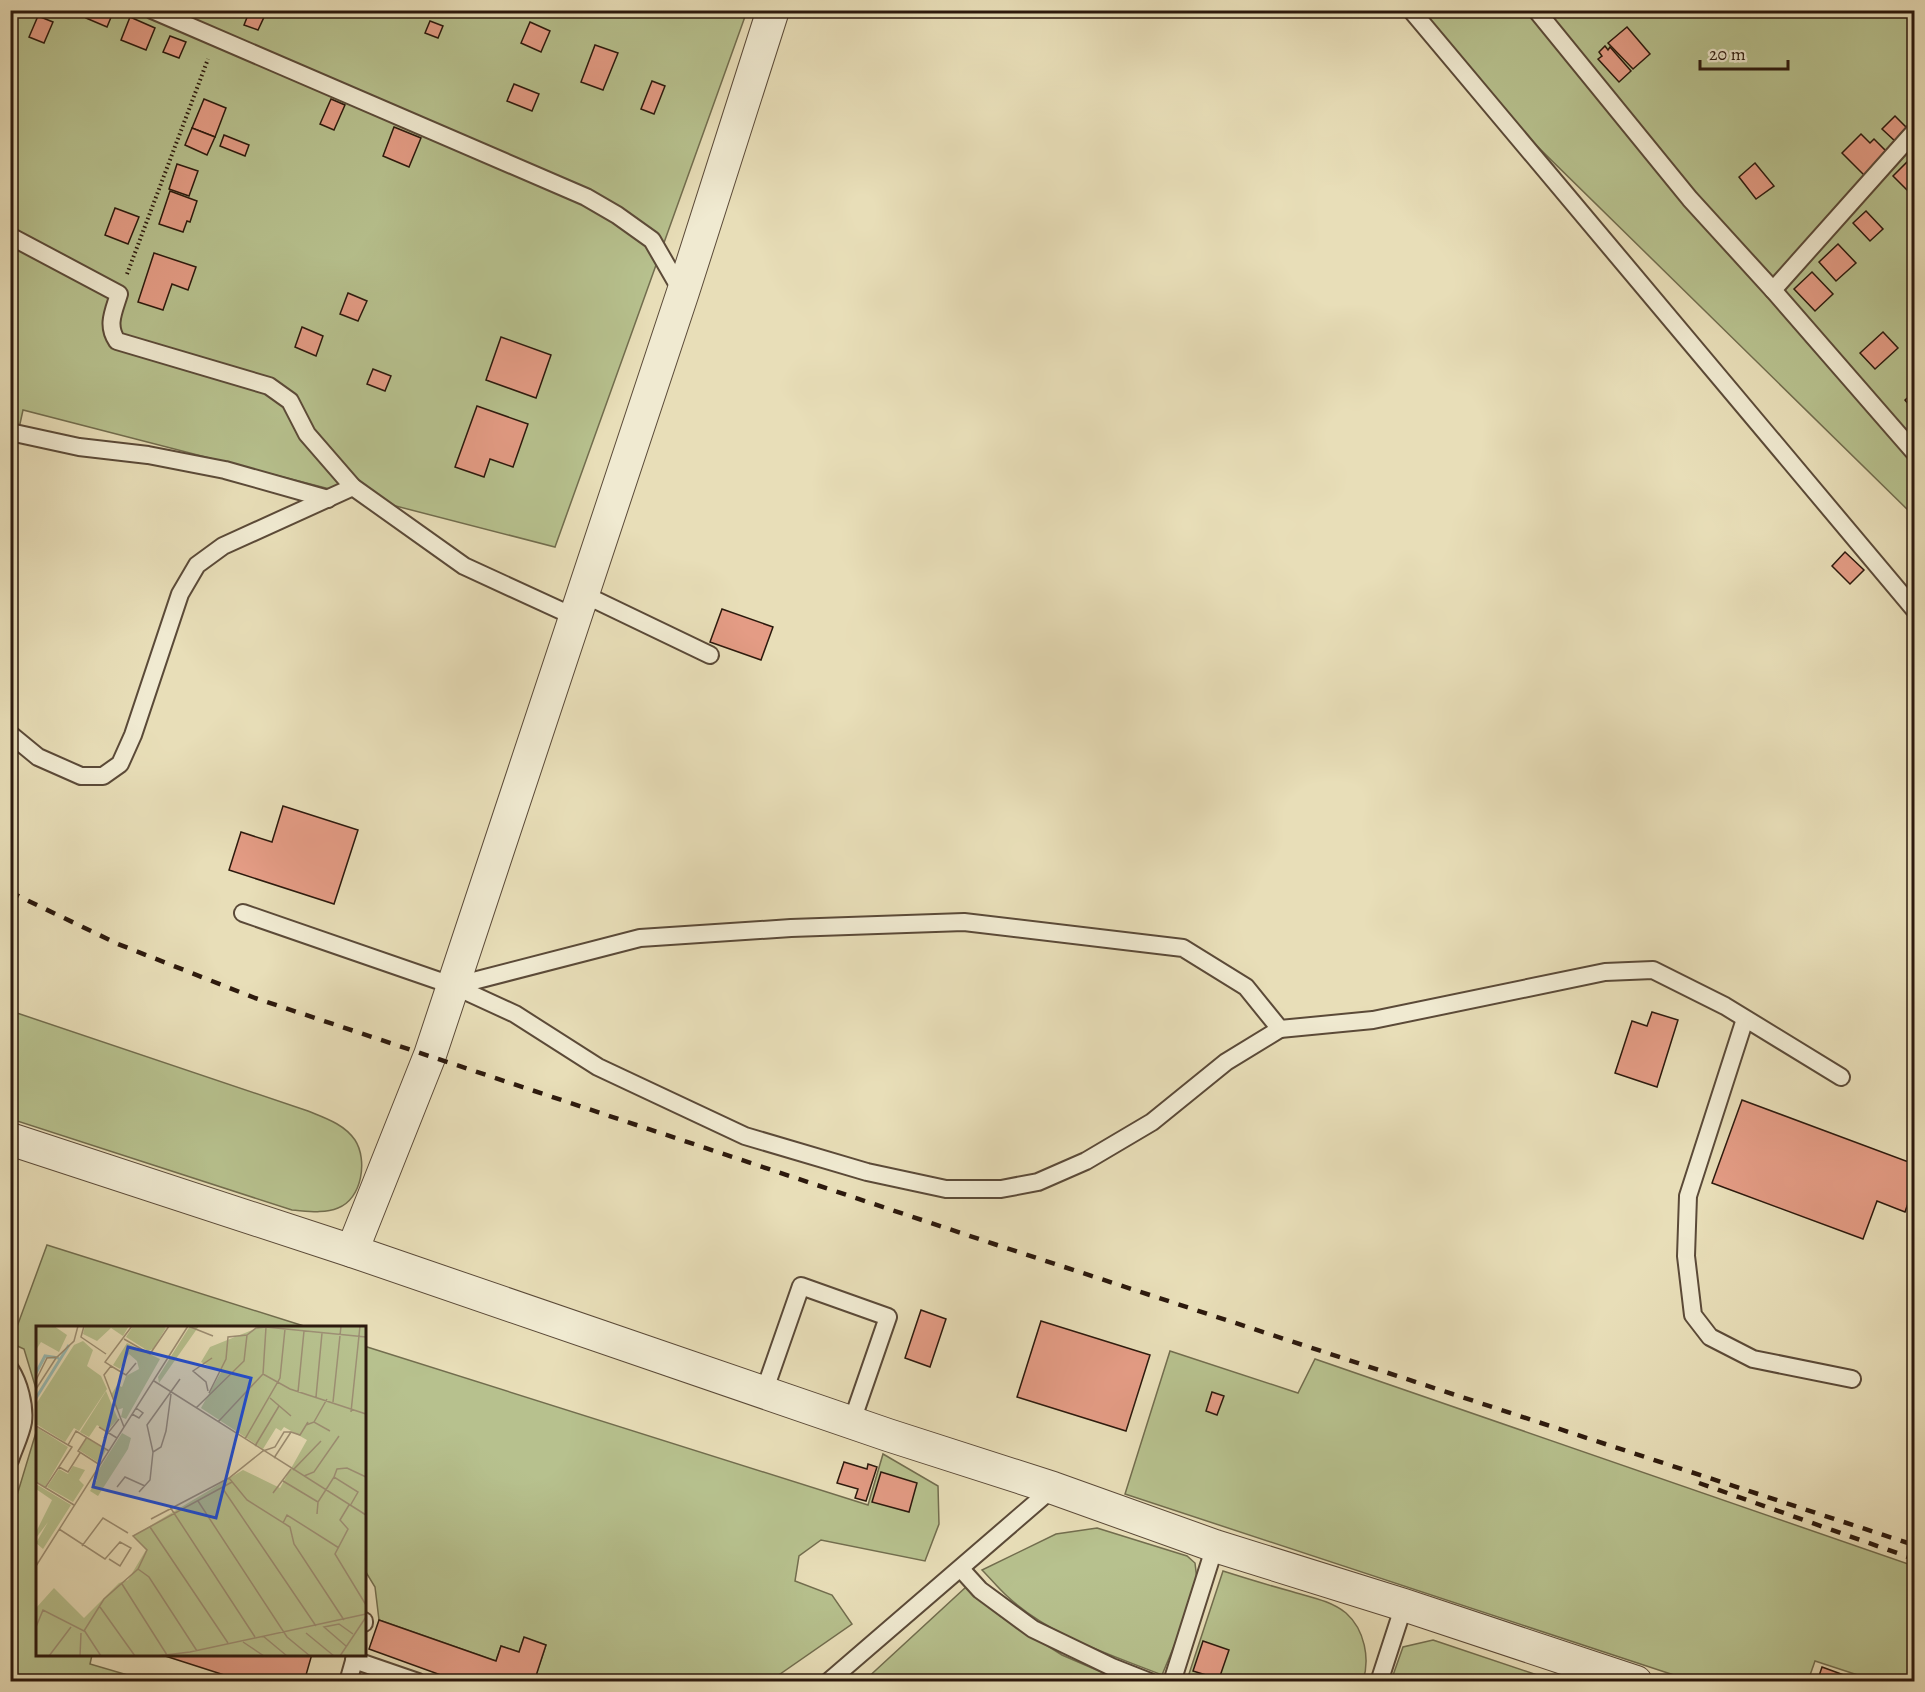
<svg xmlns="http://www.w3.org/2000/svg" width="1925" height="1692" font-family="Alegreya,serif">
  <style>
    .green { fill: #b7c18e; stroke: #726d4e; stroke-width: 1.5 }
    .building { fill: #e49c85; stroke: #2c190d; stroke-width: 1.5 }
    .lines { fill: none; stroke-linecap: round; stroke-linejoin: round }
    .service-casing { stroke: #5b4a38; stroke-width: 20 }
    .minor-casing { stroke: #5b4a38; stroke-width: 34 }
    .path { stroke: #2c190d; stroke-width: 4; stroke-dasharray: 1.5 3; stroke-linecap: butt }
    .service { stroke: #f0ead1; stroke-width: 16 }
    .minor { stroke: #f0ead1; stroke-width: 32 }
    .rail { stroke: #2c190d; stroke-width: 4.5; stroke-dasharray: 10 10; stroke-linecap: butt }
    .inset-river { fill: none; stroke: #98bbb4; stroke-width: 3 }
    .inset-road { fill: none; stroke: #9d8f74; stroke-width: 1.5 }
    .view { fill: #1d4ed8; fill-opacity: 0.15; stroke: #1d4ed8; stroke-width: 3 }
    .inset-edge { fill: none; stroke: #2c190d; stroke-width: 3 }
  </style>
  <rect width="100%" height="100%" fill="#e8deb8"/>
  <filter id="stains"><feTurbulence type="fractalNoise" baseFrequency=".00333" numOctaves="4"/><feColorMatrix values="0 0 0 0 .2 0 0 0 0 .09 0 0 0 0 .02 0 0 0 .5 -.17"/></filter>
  <radialGradient id="worn" r=".72"><stop offset=".6" stop-color="#630" stop-opacity="0"/><stop offset="1" stop-color="#630" stop-opacity=".3"/></radialGradient>
  <g class="green">
    <path d="M11,11H747L555,547L23,410L11,465Z"/>
    <path d="M1403,11H1914V516L1439,50Z"/>
    <path d="M11,1011L308,1111C325,1118 344,1124 355,1140C368,1160 362,1199 338,1208C324,1214 307,1211 292,1210L11,1119Z"/>
    <path d="M47,1245L307,1327L38,1328L37,1392L24,1349L11,1343Z"/>
    <path d="M364,1346L868,1505L883,1454L938,1486L939,1524L925,1561L821,1540L799,1556L795,1581L832,1595L852,1624L770,1681H534L546,1645L524,1638L519,1652L501,1646L496,1661L379,1620L375,1587L364,1569Z"/>
    <path d="M1170,1351L1298,1393L1315,1359L1914,1566V1681H1876L1815,1661L1808,1681H1692L1125,1494Z"/>
    <path d="M37,1429L38,1654L92,1655L90,1664L148,1681H11V1515Z"/>
    <path d="M1097,1528L1187,1556L1195,1563L1197,1580L1179,1634L1162,1675C1109,1654 1050,1636 1007,1596C998,1588 990,1578 982,1570L1056,1534Z"/>
    <path d="M1223,1571C1245,1578 1268,1585 1290,1591C1309,1597 1330,1600 1346,1613C1365,1630 1370,1659 1363,1681L1194,1682L1187,1680Z"/>
    <path d="M966,1587L1000,1616L1062,1655L1122,1681L863,1682Z"/>
    <path d="M1433,1640L1555,1681H1391L1403,1647Z"/>
  </g>
  <g class="building">
    <path d="M89,10H114L107,27L86,18Z"/>
    <path d="M250,10H255L265,15L258,30L244,25Z"/>
    <path d="M38,16L53,22L44,43L29,37Z"/>
    <path d="M130,17L155,28L146,50L121,40Z"/>
    <path d="M430,21L443,26L438,38L425,33Z"/>
    <path d="M530,22L550,31L541,52L521,43Z"/>
    <path d="M1627,27L1650,54L1633,69L1608,43Z"/>
    <path d="M170,36L186,42L179,58L163,52Z"/>
    <path d="M595,45L618,53L603,90L581,82Z"/>
    <path d="M1605,46L1608,50L1610,47L1631,71L1619,82L1598,59L1602,56L1599,52Z"/>
    <path d="M652,81L665,86L654,114L641,109Z"/>
    <path d="M514,84L539,94L532,111L507,101Z"/>
    <path d="M204,99L226,108L215,137L192,128Z"/>
    <path d="M331,99L345,105L334,130L320,124Z"/>
    <path d="M1895,116L1908,129L1896,142L1882,129Z"/>
    <path d="M394,127L421,138L409,167L383,156Z"/>
    <path d="M192,128L215,137L207,155L185,145Z"/>
    <path d="M1861,134L1870,143L1874,139L1887,152L1864,175L1842,153Z"/>
    <path d="M224,135L249,145L245,156L220,146Z"/>
    <path d="M1912,157L1914,160V197L1893,176Z"/>
    <path d="M1755,163L1774,186L1756,199L1739,177Z"/>
    <path d="M177,164L198,171L189,196L169,189Z"/>
    <path d="M170,191L197,201L190,222L187,221L183,232L159,224Z"/>
    <path d="M115,208L139,217L128,244L105,235Z"/>
    <path d="M1866,211L1883,229L1870,241L1853,223Z"/>
    <path d="M1838,244L1856,263L1836,281L1819,262Z"/>
    <path d="M154,253L196,267L188,290L172,284L163,310L138,302Z"/>
    <path d="M1812,272L1833,294L1815,311L1794,289Z"/>
    <path d="M348,293L367,301L358,321L340,314Z"/>
    <path d="M302,327L323,336L316,356L295,347Z"/>
    <path d="M1883,332L1898,348L1875,369L1860,353Z"/>
    <path d="M501,337L551,355L536,398L486,380Z"/>
    <path d="M373,369L391,376L385,391L367,384Z"/>
    <path d="M1914,392V411L1905,400Z"/>
    <path d="M477,406L528,424L513,467L490,459L484,477L455,467Z"/>
    <path d="M1845,552L1864,570L1850,584L1832,566Z"/>
    <path d="M722,609L773,627L761,660L710,642Z"/>
    <path d="M283,806L358,830L334,904L229,870L241,832L272,842Z"/>
    <path d="M1652,1012L1678,1020L1657,1087L1615,1073L1632,1021L1647,1026Z"/>
    <path d="M1742,1100L1914,1164V1186L1905,1212L1877,1201L1863,1239L1712,1183Z"/>
    <path d="M921,1310L946,1319L930,1367L905,1358Z"/>
    <path d="M1041,1321L1150,1355L1126,1431L1017,1397Z"/>
    <path d="M1212,1392L1224,1396L1217,1415L1206,1411Z"/>
    <path d="M844,1462L867,1469L868,1464L877,1467L866,1501L855,1498L858,1489L837,1483Z"/>
    <path d="M881,1472L917,1483L909,1512L872,1502Z"/>
    <path d="M379,1620L496,1661L501,1646L519,1652L524,1637L546,1645L534,1682H460L369,1649Z"/>
    <path d="M1203,1641L1229,1650L1219,1679L1193,1671Z"/>
    <path d="M159,1654H312L304,1682H246Z"/>
    <path d="M1822,1667L1863,1682H1817Z"/>
  </g>
  <g class="lines">
    <defs>
      <g id="service">
        <path d="M152,10L586,197L617,215L652,240L682,292"/>
        <path d="M1411,10L1914,609"/>
        <path d="M1536,10L1690,199L1773,290L1914,452"/>
        <path d="M10,236L119,294C114,311 106,325 117,341L269,386L290,401L307,434L353,487L464,566L575,617"/>
        <path d="M1773,290L1914,132"/>
        <path d="M10,432L79,447L148,455L225,470L328,499"/>
        <path d="M583,594L710,655"/>
        <path d="M10,734L38,757L81,776H103L120,764L133,735L180,594L197,565L223,546L353,487"/>
        <path d="M243,913L454,986L515,1014L598,1067L745,1136L867,1172L946,1189H1001L1038,1182L1086,1161L1152,1122L1226,1062L1280,1029"/>
        <path d="M454,986L640,938L791,928L964,922L1183,948L1246,987L1280,1029L1373,1020L1605,972L1653,970L1725,1006L1841,1077"/>
        <path d="M1745,1019L1688,1196L1686,1256L1693,1315L1710,1337L1753,1359L1852,1379"/>
        <path d="M10,1369C19,1383 25,1405 23,1422C21,1434 14,1448 10,1460"/>
        <path d="M764,1392L801,1286L888,1317L852,1421"/>
        <path d="M961,1569L980,1590L1033,1629L1112,1667L1150,1682"/>
        <path d="M364,1621V1623"/>
        <path d="M354,1660L418,1682"/>
        <path d="M348,1682L356,1654"/>
        <path d="M828,1682L1053,1488"/>
        <path d="M1172,1682L1215,1546"/>
        <path d="M1379,1682L1404,1605"/>
      </g>
      <g id="minor">
        <path d="M10,1139L352,1251L888,1435L1053,1488L1215,1546L1404,1605L1636,1682"/>
        <path d="M352,1251L430,1055L683,292L773,10"/>
      </g>
    </defs>
    <use href="#service" class="service-casing"/>
    <use href="#minor" class="minor-casing"/>
    <path class="path" d="M127,274L208,59"/>
    <use href="#service" class="service"/>
    <use href="#minor" class="minor"/>
    <g class="rail">
      <path d="M10,892L118,944L255,998L994,1244L1914,1545"/>
      <path d="M1699,1483L1914,1559"/>
    </g>
  </g>
  <g transform="translate(36 1326)">
    <rect width="330" height="330" fill="#e8deb8"/>
    <path d="M0,0H18L31,9L23,26L5,16L0,24ZM49,0H93L87,10L75,2L61,15L47,8ZM97,0H127L130,2L117,23L112,25L90,11ZM154,0H163L123,57L122,51ZM226,0H330V330H0V282L18,262L48,292L83,257L92,254L110,224L97,210L207,144L244,162L271,114L248,101L245,105L240,102L227,123L165,82L185,46L165,36L174,21ZM47,15L57,24L51,40L65,50L71,63L43,105L38,102L29,116L0,98V78L38,19ZM91,17L124,33L90,93L85,91L87,82L81,84L75,69L81,59L86,61L90,50L103,43L101,35L93,28L84,43L77,39ZM70,65L82,93L71,105L61,99L53,111L44,106ZM0,101L32,121L9,161L0,155ZM86,107L95,112L92,123L62,170L54,165L61,154L58,151ZM51,112L70,124L63,137L43,124ZM37,140L49,144L43,154L48,159L37,176L11,161L23,143L32,148ZM0,158L35,179L7,223L0,217L12,196L0,212V206L16,174L0,163Z" fill="#b7c18e"/>
    <path class="inset-river" d="M0,47L9,30L23,32M0,72L33,19"/>
    <path class="inset-road" d="M48,0L45,11L70,28M152,0L177,10M88,13L114,28L133,0M75,40L90,49L100,37M227,48L230,1M0,54L11,32L21,31L38,15L42,0M118,55L330,189M0,63L20,32M172,65L170,56L157,45L176,32M262,66L268,5M173,67L190,33L192,11L211,9L220,2L230,1L330,11M280,71L286,7M234,72L255,90M297,76L305,0M160,82L208,35L211,9M315,86L324,0M96,88L103,92L107,87L100,82M182,96L227,48L254,63L330,88M278,96L291,73M270,99L278,96L294,105M0,100L32,119L40,105L73,125M63,101L81,112M88,101L68,49L75,40L69,36L96,0M51,111L42,125L64,139M68,112L83,93M209,113L244,52L249,3M219,120L243,80M117,126L111,99L144,53M238,132L255,106L264,109L272,96M23,141L32,146L44,127M257,144L285,115M268,150L278,146L303,110M298,151L301,143L311,142L330,151M193,152L211,174L254,201L258,218L308,294M247,155L282,176M0,156L38,179M81,161L89,151L109,160M9,162L36,121L32,119M187,163L280,300M103,166L114,154L117,126L125,121L130,105L135,68M237,167L255,143M162,175L251,311L274,330M313,179L304,194L312,203L299,228L330,279M134,181L219,311M281,188L282,176L298,151L322,166L314,180M115,193L193,152L227,125L239,121L248,106H255M247,197L251,189L303,222M114,201L192,317M23,203L69,233L84,216L95,222L84,240L73,233M46,220L67,192L92,207M0,240L152,0M102,243L113,251L161,325M86,258L131,329M64,281L99,330M0,301L7,284L48,305L68,273L102,243L111,224L97,210L196,156M48,304L65,330M270,307L298,330M227,310L251,330M207,316L228,330M310,320L288,301L303,298L317,308M13,330L35,301M44,330L45,307M121,330L154,326L330,288M304,330L330,291"/>
    <path class="view" d="M92,21L215,52L180,192L57,161Z"/>
    <rect width="330" height="330" class="inset-edge"/>
  </g>
  <rect width="1925" height="1692" fill="none" stroke="#e8deb8" stroke-width="36"/>
  <rect x="12" y="12" width="1901" height="1668" fill="none" stroke="#2c190d" stroke-width="3"/>
  <rect x="18" y="18" width="1889" height="1656" fill="none" stroke="#2c190d" stroke-width="1.5"/>
  <path d="M1700 60v9h88v-9" fill="none" stroke="#2c190d" stroke-width="3"/>
  <text x="1709" y="60" font-size="18" fill="#2c190d" stroke="#f0ead1" stroke-width="4.5" paint-order="stroke">20 m</text>
  <rect width="100%" height="100%" filter="url(#stains)"/>
  <rect width="100%" height="100%" fill="url(#worn)"/>
</svg>
